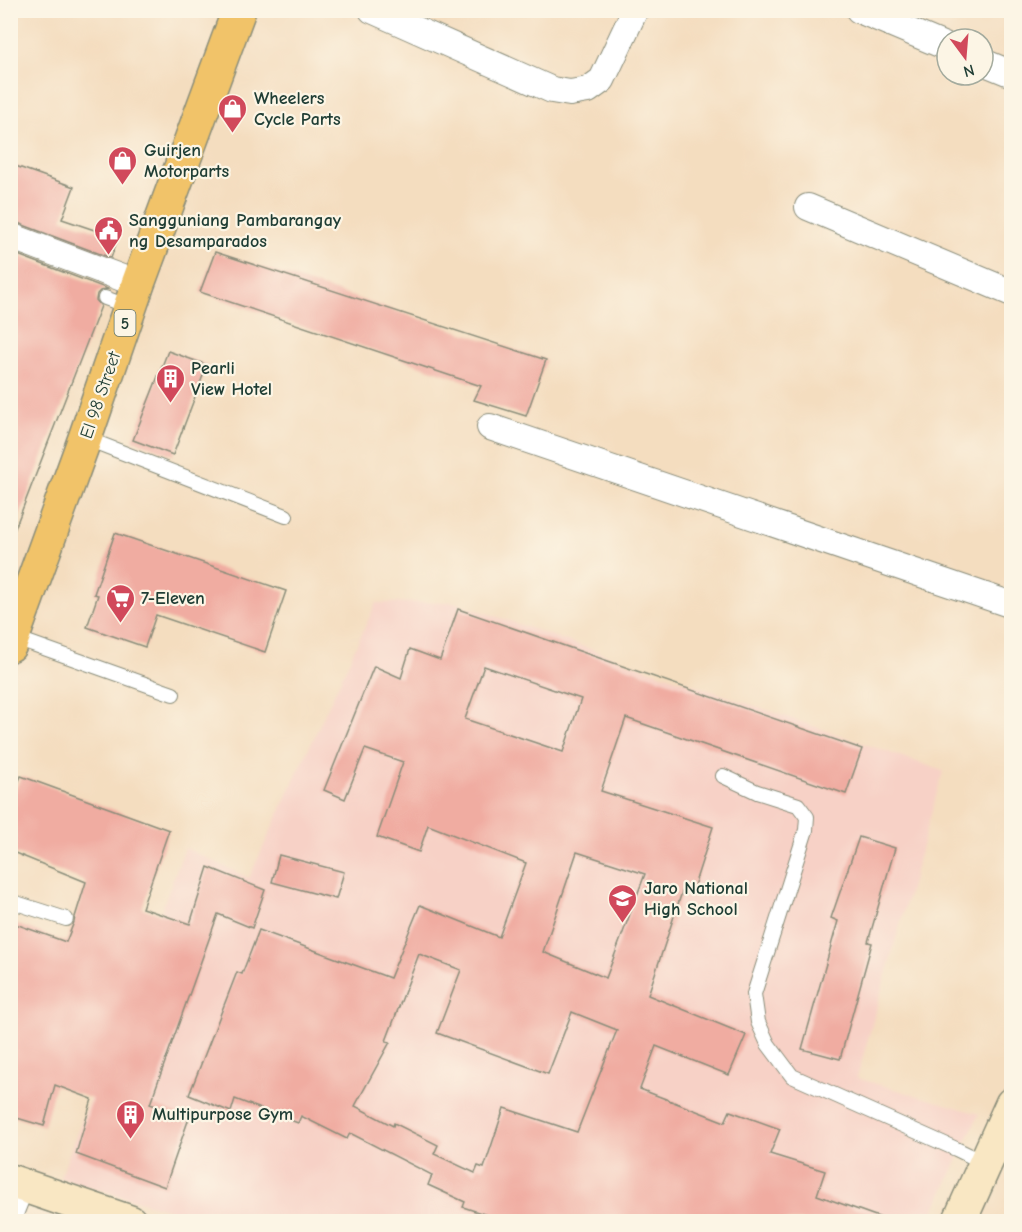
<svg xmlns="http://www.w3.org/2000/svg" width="1022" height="1232" font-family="'Comic Neue',sans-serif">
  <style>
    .built { fill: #f7d1c6 }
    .building { fill: #f0aca1; fill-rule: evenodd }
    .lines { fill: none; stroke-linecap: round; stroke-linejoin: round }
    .lane-casing { stroke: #8a8d7a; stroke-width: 16 }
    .street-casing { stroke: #8a8d7a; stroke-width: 28 }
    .secondary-casing { stroke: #8a8d7a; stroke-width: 36 }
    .primary-casing { stroke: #8a8d7a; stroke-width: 36 }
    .lane { stroke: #fff; stroke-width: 14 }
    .street { stroke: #fff; stroke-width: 26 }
    .secondary { stroke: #f9e7c3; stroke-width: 33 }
    .primary { stroke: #f1c369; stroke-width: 33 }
    .labels { text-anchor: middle; stroke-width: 4.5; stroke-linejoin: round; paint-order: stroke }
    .shield { fill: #fcf5e5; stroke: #617469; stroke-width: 1.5 }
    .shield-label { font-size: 16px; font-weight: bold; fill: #1f3d34 }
    .poi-label { font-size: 18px; font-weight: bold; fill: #1f3d34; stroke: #fcf5e5; text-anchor: start }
    .street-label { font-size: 18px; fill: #1f3d34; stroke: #fcf5e5 }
  </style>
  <rect width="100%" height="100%" fill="#fcf5e5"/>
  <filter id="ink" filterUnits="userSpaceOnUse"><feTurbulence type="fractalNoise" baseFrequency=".0167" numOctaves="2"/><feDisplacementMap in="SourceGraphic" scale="12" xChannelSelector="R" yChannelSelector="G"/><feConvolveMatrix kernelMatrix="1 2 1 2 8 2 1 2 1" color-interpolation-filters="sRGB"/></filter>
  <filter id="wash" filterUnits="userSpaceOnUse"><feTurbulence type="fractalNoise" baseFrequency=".008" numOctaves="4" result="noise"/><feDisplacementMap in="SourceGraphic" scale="24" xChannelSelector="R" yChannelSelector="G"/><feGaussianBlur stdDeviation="1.35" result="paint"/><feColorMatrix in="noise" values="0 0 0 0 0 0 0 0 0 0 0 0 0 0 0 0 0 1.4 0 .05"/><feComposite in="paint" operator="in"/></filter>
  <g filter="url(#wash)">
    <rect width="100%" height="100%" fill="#f4ddbf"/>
    <path class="built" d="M454,602L943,771L857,1078L979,1114L929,1221H206L60,1178L185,848L249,878L376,603Z"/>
    <g id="blocks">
      <g class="building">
        <path d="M10,164L74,187L62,219L118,238L111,258L15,222L10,221Z"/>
        <path d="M10,252L108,289L100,291L97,294L96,300L101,306L12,536H10Z"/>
        <path d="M215,252L546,360L526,416L474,400L481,386L200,292Z"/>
        <path d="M168,351L207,365L173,455L133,440Z"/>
        <path d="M115,533L286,591L265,652L156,615L145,647L87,627L98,595L94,594Z"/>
        <path d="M458,609L862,749L846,794L626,718L601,791L713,827L693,889L684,886L648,995L746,1035L729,1075L656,1046L640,1089L725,1122L730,1111L780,1129L770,1154L825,1171L817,1195L884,1219L883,1221H505L463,1207L465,1202L428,1185L432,1175L350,1133L347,1139L301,1116L298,1123L235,1099L231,1112L189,1095L237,972L242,974L259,930L390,978L420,905L499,937L526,863L428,825L419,852L377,837L403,762L365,749L345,799L324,790L374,666L401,678L410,649L440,660ZM484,666L581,699L563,752L465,719ZM577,852L645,874L606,978L543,952ZM419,954L461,970L437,1033L548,1074L572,1012L617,1030L577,1132L504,1108L484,1168L478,1166L475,1173L434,1154L438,1145L394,1123L393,1126L355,1106L390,1042L386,1041Z"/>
        <path d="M21,776L169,830L142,908L190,924L208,867L265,890L252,928L218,914L150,1104L189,1118L165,1187L76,1154L92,1099L55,1085L44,1126L10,1116V922L66,942L74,922L75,917L86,882L10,851V802Z"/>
        <path d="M859,837L895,848L868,942L872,943L840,1059L802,1049L838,921L831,918Z"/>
        <path d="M279,855L344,872L336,899L272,882Z"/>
      </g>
    </g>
  </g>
  <g filter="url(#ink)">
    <use href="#blocks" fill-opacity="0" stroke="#8a8d7a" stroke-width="1.5"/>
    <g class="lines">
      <defs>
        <g id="lane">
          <path d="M105,298L130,307"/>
          <path d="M85,438L286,516"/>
          <path d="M13,637L173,694"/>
          <path d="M723,776L757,792L798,805L807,817L806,830L754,994L758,1022L768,1044L792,1076L956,1149L985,1163"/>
          <path d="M10,901L66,919"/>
          <path d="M13,1222L27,1187"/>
        </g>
        <g id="street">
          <path d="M372,10L552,90L570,93L588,90L602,80L635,10"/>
          <path d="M859,10L947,47"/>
          <path d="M983,62L1012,74"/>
          <path d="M808,207L1012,293"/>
          <path d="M10,236L138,284"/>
          <path d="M490,427L1012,605"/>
        </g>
        <g id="secondary">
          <path d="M10,1181L130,1222"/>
          <path d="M959,1222L1012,1104"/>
        </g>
        <path id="primary" d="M10,645L85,438L138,284L239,10"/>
      </defs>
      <use href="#lane" class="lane-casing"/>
      <use href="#street" class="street-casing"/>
      <use href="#secondary" class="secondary-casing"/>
      <use href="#primary" class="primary-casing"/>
      <use href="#lane" class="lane"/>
      <use href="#street" class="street"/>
      <use href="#secondary" class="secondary"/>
      <use href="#primary" class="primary"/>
    </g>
  </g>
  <defs>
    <symbol id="shop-pin" viewBox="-11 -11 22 30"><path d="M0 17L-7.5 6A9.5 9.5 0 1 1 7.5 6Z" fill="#d1495b" stroke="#fcf5e5"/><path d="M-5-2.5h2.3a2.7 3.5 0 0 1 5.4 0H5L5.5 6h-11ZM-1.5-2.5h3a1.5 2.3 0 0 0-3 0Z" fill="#fff"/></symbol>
    <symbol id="civic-pin" viewBox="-11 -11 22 30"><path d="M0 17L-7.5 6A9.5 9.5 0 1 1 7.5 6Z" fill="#d1495b" stroke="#fcf5e5"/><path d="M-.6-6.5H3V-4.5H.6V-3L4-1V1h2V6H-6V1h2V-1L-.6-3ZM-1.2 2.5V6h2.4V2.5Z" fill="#fff"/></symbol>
    <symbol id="building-pin" viewBox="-11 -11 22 30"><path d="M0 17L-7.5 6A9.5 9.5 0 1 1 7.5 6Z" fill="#d1495b" stroke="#fcf5e5"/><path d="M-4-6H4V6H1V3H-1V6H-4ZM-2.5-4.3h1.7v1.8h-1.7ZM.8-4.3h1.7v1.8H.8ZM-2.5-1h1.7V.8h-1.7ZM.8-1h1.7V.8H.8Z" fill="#fff"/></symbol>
    <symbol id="supermarket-pin" viewBox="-11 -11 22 30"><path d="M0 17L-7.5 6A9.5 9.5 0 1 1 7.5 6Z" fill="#d1495b" stroke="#fcf5e5"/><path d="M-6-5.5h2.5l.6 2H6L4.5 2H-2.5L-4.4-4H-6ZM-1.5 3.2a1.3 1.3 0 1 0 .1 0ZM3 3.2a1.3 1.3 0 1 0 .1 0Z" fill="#fff"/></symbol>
    <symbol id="school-pin" viewBox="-11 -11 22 30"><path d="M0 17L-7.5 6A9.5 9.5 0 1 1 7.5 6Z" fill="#d1495b" stroke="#fcf5e5"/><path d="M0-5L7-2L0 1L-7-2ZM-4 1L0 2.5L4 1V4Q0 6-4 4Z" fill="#fff"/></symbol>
  </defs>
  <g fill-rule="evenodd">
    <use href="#shop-pin" x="216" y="92" width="33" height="45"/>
    <use href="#shop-pin" x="106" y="144" width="33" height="45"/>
    <use href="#civic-pin" x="92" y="214" width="33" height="45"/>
    <use href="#building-pin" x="154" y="362" width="33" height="45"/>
    <use href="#supermarket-pin" x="104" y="582" width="33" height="45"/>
    <use href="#school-pin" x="606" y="882" width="33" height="45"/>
    <use href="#building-pin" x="114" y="1098" width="33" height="45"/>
  </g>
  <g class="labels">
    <rect class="shield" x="114.5" y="310" width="21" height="26" rx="4.5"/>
    <g class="shield-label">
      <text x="125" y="329">5</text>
    </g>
    <g class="poi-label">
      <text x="254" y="104">Wheelers<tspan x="254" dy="21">Cycle Parts</tspan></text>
      <text x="144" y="156">Guirjen<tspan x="144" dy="21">Motorparts</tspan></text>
      <text x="129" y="226">Sangguniang Pambarangay<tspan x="129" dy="21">ng Desamparados</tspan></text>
      <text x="191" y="374">Pearli<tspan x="191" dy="21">View Hotel</tspan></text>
      <text x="141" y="604">7-Eleven</text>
      <text x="644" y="894">Jaro National<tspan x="644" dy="21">High School</tspan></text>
      <text x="152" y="1120">Multipurpose Gym</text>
    </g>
    <g class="street-label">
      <text transform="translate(100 395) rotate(-71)" y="6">El 98 Street</text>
    </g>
  </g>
  <rect width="1022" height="1232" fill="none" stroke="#fcf5e5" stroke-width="36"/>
  <g transform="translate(965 57) rotate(164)"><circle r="28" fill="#fcf5e5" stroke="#a4ab9e" stroke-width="1.5"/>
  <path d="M0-4.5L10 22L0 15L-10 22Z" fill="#d1495b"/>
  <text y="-9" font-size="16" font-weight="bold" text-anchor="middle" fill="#1f3d34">N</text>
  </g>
</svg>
